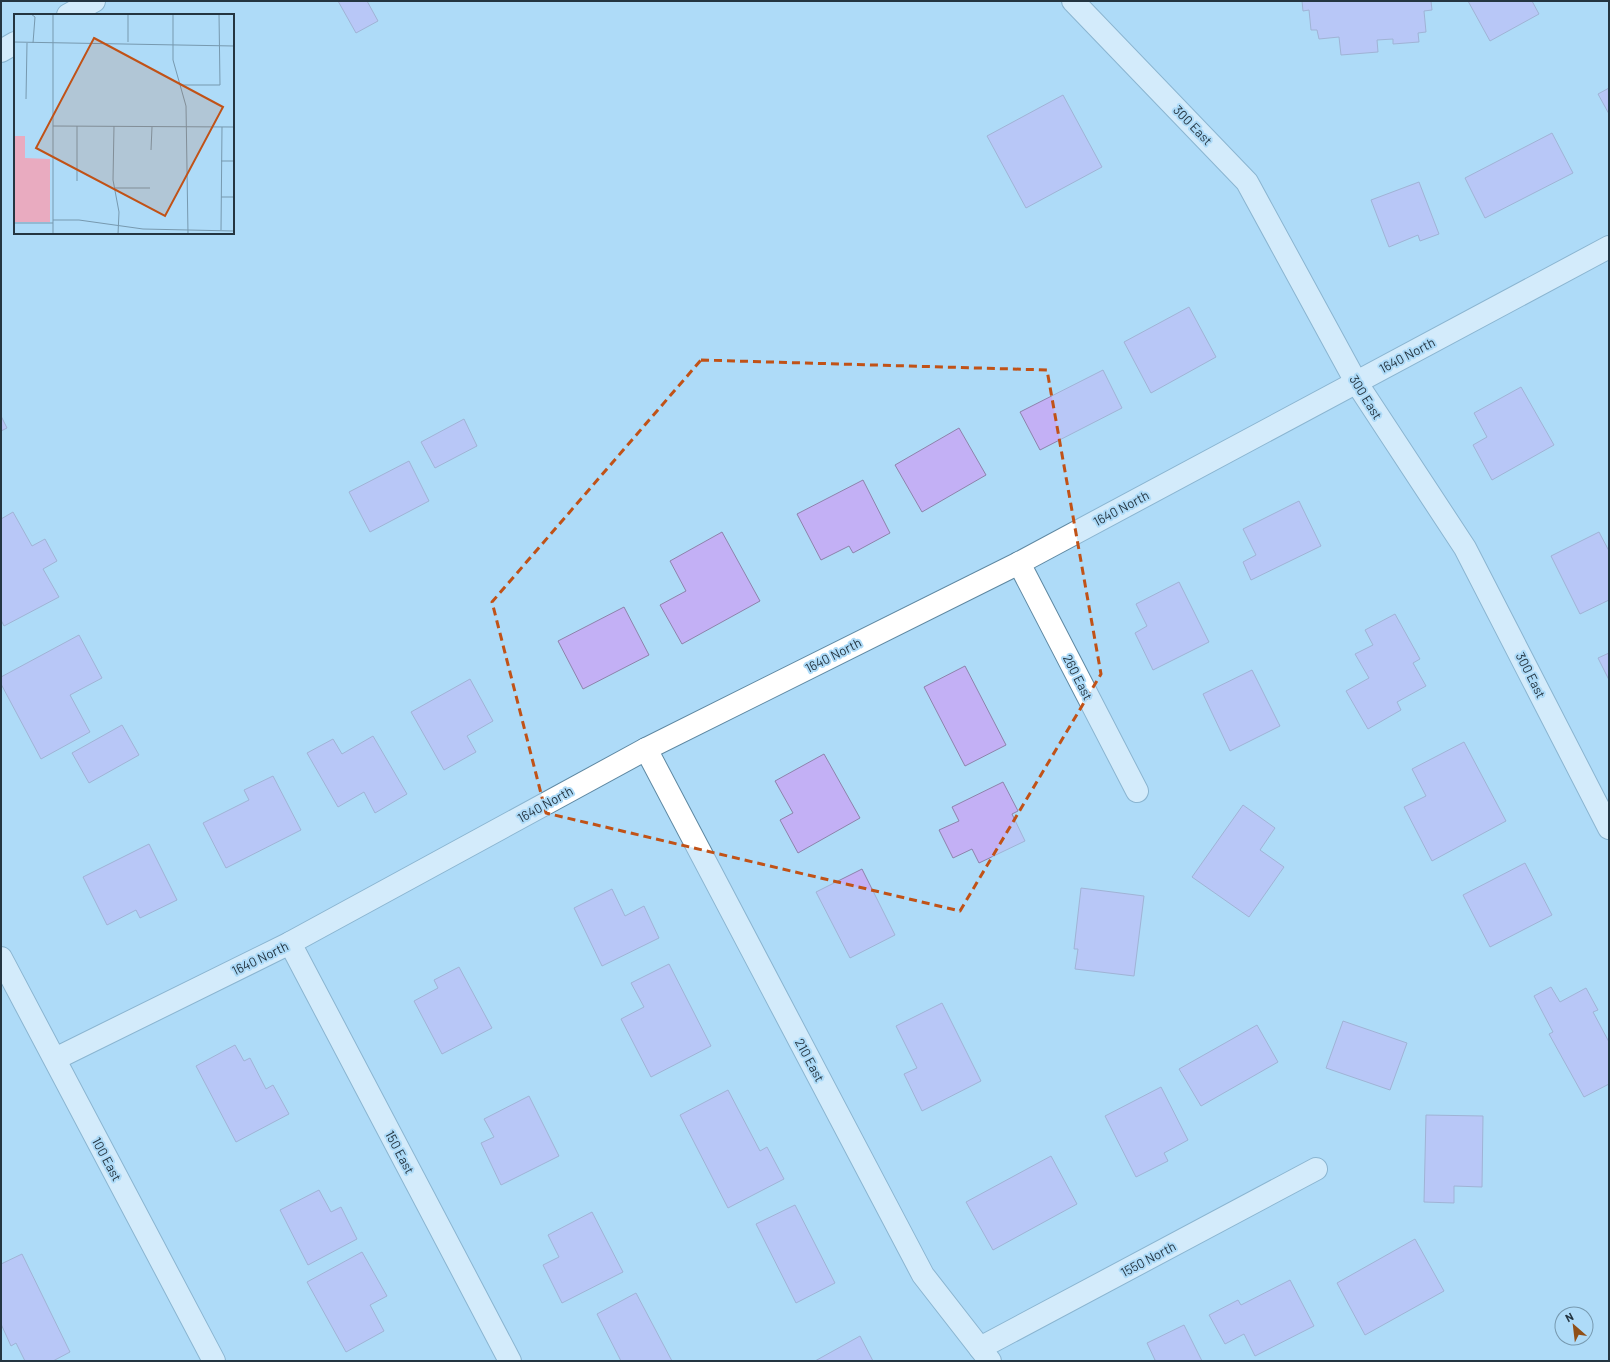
<svg xmlns="http://www.w3.org/2000/svg" width="1610" height="1362" font-family="Barlow,sans-serif">
  <style>
    .building { fill: #c3b0f5; stroke: #8d83ab }
    .lines { fill: none; stroke-linecap: round; stroke-linejoin: round }
    .street-casing { stroke: #5e88a2; stroke-width: 24 }
    .secondary-casing { stroke: #5e88a2; stroke-width: 24 }
    .street { stroke: #fff; stroke-width: 22 }
    .secondary { stroke: #fff; stroke-width: 22 }
    .marked { fill: none; stroke: #c15217; stroke-width: 3; stroke-dasharray: 8 5; stroke-linejoin: round }
    .labels { text-anchor: middle; stroke-width: 4; stroke-linejoin: round; paint-order: stroke }
    .street-label { font-size: 13px; fill: #243541; stroke: #aedbf8 }
    .inset-road { fill: none; stroke: #7799af; stroke-width: 1 }
    .view { fill: #c15217; fill-opacity: 0.15; stroke: #c15217; stroke-width: 2 }
    .inset-edge { fill: none; stroke: #243541; stroke-width: 2 }
  </style>
  <rect width="100%" height="100%" fill="#aedbf8"/>
  <g class="building">
    <path d="M338,1H367L378,21L356,33Z"/>
    <path d="M1302,1H1431L1432,10L1424,11L1426,32L1418,33L1419,42L1393,44V39L1377,40L1378,52L1341,55L1339,37L1319,39L1317,30H1311L1309,10L1303,11Z"/>
    <path d="M1468,1H1532L1539,14L1490,41Z"/>
    <path d="M1609,88V114L1598,94Z"/>
    <path d="M1063,95L1102,167L1026,208L987,136Z"/>
    <path d="M1552,133L1573,173L1485,218L1465,178Z"/>
    <path d="M1419,182L1439,234L1420,241L1418,235L1389,247L1371,200Z"/>
    <path d="M1189,307L1216,357L1151,393L1124,342Z"/>
    <path d="M1103,370L1122,408L1040,450L1020,412Z"/>
    <path d="M1521,387L1554,445L1492,480L1473,445L1487,437L1474,413Z"/>
    <path d="M1,416L7,428L1,431Z"/>
    <path d="M464,419L477,446L435,468L421,442Z"/>
    <path d="M959,428L986,475L922,512L895,465Z"/>
    <path d="M409,461L429,501L370,532L349,492Z"/>
    <path d="M863,480L890,533L853,553L849,546L821,560L797,514Z"/>
    <path d="M1299,501L1321,546L1251,580L1243,562L1256,555L1243,529Z"/>
    <path d="M13,512L32,546L45,539L57,561L43,569L59,597L4,626L1,620V519Z"/>
    <path d="M722,532L760,601L682,644L660,605L686,591L670,561Z"/>
    <path d="M1599,532L1609,551V600L1580,614L1551,556Z"/>
    <path d="M1179,582L1209,642L1153,670L1135,633L1147,626L1136,604Z"/>
    <path d="M624,607L649,655L583,689L558,641Z"/>
    <path d="M1395,614L1420,659L1413,663L1426,686L1397,702L1401,710L1368,729L1346,691L1369,678L1355,654L1373,645L1365,630Z"/>
    <path d="M79,635L102,678L70,695L90,732L41,759L1,684V677Z"/>
    <path d="M1609,653V680L1598,658Z"/>
    <path d="M965,666L1006,745L965,766L924,687Z"/>
    <path d="M1252,670L1280,726L1230,751L1203,694Z"/>
    <path d="M470,679L493,721L467,736L476,752L444,770L411,712Z"/>
    <path d="M122,725L139,755L89,783L72,753Z"/>
    <path d="M373,736L407,794L375,813L364,792L338,807L307,753L333,739L342,754Z"/>
    <path d="M1464,742L1506,821L1432,861L1404,807L1426,796L1412,769Z"/>
    <path d="M824,754L860,818L798,853L780,820L793,813L775,781Z"/>
    <path d="M273,776L301,830L226,868L203,823L249,800L244,790Z"/>
    <path d="M1003,782L1018,811L1012,814L1025,841L979,863L972,849L953,858L939,830L959,821L952,807Z"/>
    <path d="M1243,805L1275,828L1260,850L1284,867L1249,917L1192,877Z"/>
    <path d="M149,844L177,900L140,918L136,910L107,925L83,877Z"/>
    <path d="M1525,863L1552,915L1490,947L1463,895Z"/>
    <path d="M862,869L895,935L850,958L816,892Z"/>
    <path d="M1081,888L1144,896L1134,976L1075,969L1078,949H1074Z"/>
    <path d="M612,889L625,916L644,906L659,938L602,966L574,908Z"/>
    <path d="M669,964L711,1046L651,1077L621,1019L644,1007L631,983Z"/>
    <path d="M459,967L492,1028L442,1054L414,1001L438,988L434,980Z"/>
    <path d="M1551,987L1560,1002L1586,988L1598,1010L1593,1012L1609,1042V1084L1584,1097L1549,1034L1553,1032L1534,996Z"/>
    <path d="M942,1003L981,1081L922,1111L904,1074L917,1068L896,1026Z"/>
    <path d="M1343,1021L1407,1043L1390,1090L1326,1068Z"/>
    <path d="M1257,1025L1278,1062L1201,1106L1179,1069Z"/>
    <path d="M235,1045L244,1061L250,1058L266,1089L273,1085L289,1114L236,1142L196,1066Z"/>
    <path d="M1161,1087L1188,1140L1164,1153L1168,1161L1136,1177L1105,1116Z"/>
    <path d="M728,1090L760,1151L767,1147L784,1179L728,1208L680,1115Z"/>
    <path d="M529,1096L559,1156L501,1185L481,1143L494,1137L484,1119Z"/>
    <path d="M1426,1115L1483,1116L1482,1187L1454,1186V1203L1424,1202Z"/>
    <path d="M1051,1156L1077,1204L993,1250L966,1202Z"/>
    <path d="M319,1190L331,1212L341,1207L357,1239L308,1265L280,1210Z"/>
    <path d="M795,1205L835,1283L796,1303L756,1224Z"/>
    <path d="M592,1212L623,1272L562,1303L543,1265L559,1257L548,1235Z"/>
    <path d="M1415,1239L1444,1291L1365,1335L1337,1283Z"/>
    <path d="M362,1252L387,1296L370,1305L384,1331L346,1352L307,1282Z"/>
    <path d="M22,1254L70,1352L53,1361H25L16,1343L11,1346L1,1324V1264Z"/>
    <path d="M1290,1280L1314,1326L1255,1356L1244,1334L1225,1344L1209,1315L1238,1300L1241,1305Z"/>
    <path d="M636,1293L672,1361H621L597,1314Z"/>
    <path d="M1184,1325L1202,1361H1152L1155,1360L1147,1343Z"/>
    <path d="M860,1336L873,1361H815Z"/>
  </g>
  <g class="lines">
    <defs>
      <g id="street">
        <path d="M1073,1L1247,182L1356,382L1465,548L1609,828"/>
        <path d="M68,15L94,1"/>
        <path d="M1,51L15,43"/>
        <path d="M1019,563L1137,791"/>
        <path d="M646,749L923,1275L990,1361"/>
        <path d="M290,943L510,1361"/>
        <path d="M55,1059L290,943L646,749L1019,563L1609,247"/>
        <path d="M980,1348L1316,1169"/>
      </g>
      <path id="secondary" d="M1,958L214,1361"/>
    </defs>
    <use href="#street" class="street-casing"/>
    <use href="#secondary" class="secondary-casing"/>
    <use href="#street" class="street"/>
    <use href="#secondary" class="secondary"/>
  </g>
  <path d="M0 0H1610V1362H0ZM701,360L1047,370L1101,674L960,911L546,813L492,602Z" fill="#aedbf8" fill-opacity=".55" fill-rule="evenodd"/>
  <path class="marked" d="M701,360L1047,370L1101,674L960,911L546,813L492,602Z"/>
  <g class="labels">
    <g class="street-label">
      <text transform="translate(1193 125) rotate(46)" y="5">300 East</text>
      <text transform="translate(1407 355) rotate(-28)" y="5">1640 North</text>
      <text transform="translate(1366 397) rotate(58)" y="5">300 East</text>
      <text transform="translate(1121 508) rotate(-28)" y="5">1640 North</text>
      <text transform="translate(833 655) rotate(-27)" y="5">1640 North</text>
      <text transform="translate(1531 675) rotate(63)" y="5">300 East</text>
      <text transform="translate(1078 677) rotate(63)" y="5">260 East</text>
      <text transform="translate(545 804) rotate(-29)" y="5">1640 North</text>
      <text transform="translate(260 958) rotate(-26)" y="5">1640 North</text>
      <text transform="translate(810 1060) rotate(62)" y="5">210 East</text>
      <text transform="translate(400 1152) rotate(62)" y="5">150 East</text>
      <text transform="translate(107 1159) rotate(62)" y="5">100 East</text>
      <text transform="translate(1148 1259) rotate(-28)" y="5">1550 North</text>
    </g>
  </g>
  <g transform="translate(14 14)">
    <rect width="220" height="220" fill="#aedbf8"/>
    <path d="M0,122H11V144L36,145V208H0Z" fill="#e9abc0"/>
    <path class="inset-road" d="M17,0L21,3L19,29M159,0V46L172,92L174,220M0,28L220,32M114,28V0M166,71H206L205,0M12,85L13,29M39,112L220,113M100,112L99,166L105,198L104,220M137,136L138,113M207,147H220M63,167V112M101,174H136M207,183H220M39,206H65L129,215L220,217M0,209H39M207,216L208,113M39,220V0"/>
    <path class="view" d="M80,24L209,93L151,202L22,134Z"/>
    <rect width="220" height="220" class="inset-edge"/>
  </g>
  <rect width="1610" height="1362" fill="none" stroke="#243541" stroke-width="4"/>
  <g transform="translate(1574 1326) rotate(332)"><circle r="19" fill="#aedbf8" stroke="#7799af"/>
  <path d="M0-3L7 15L0 10L-7 15Z" fill="#905018"/>
  <text y="-6" font-size="11" font-weight="bold" text-anchor="middle" fill="#243541">N</text>
  </g>
</svg>
